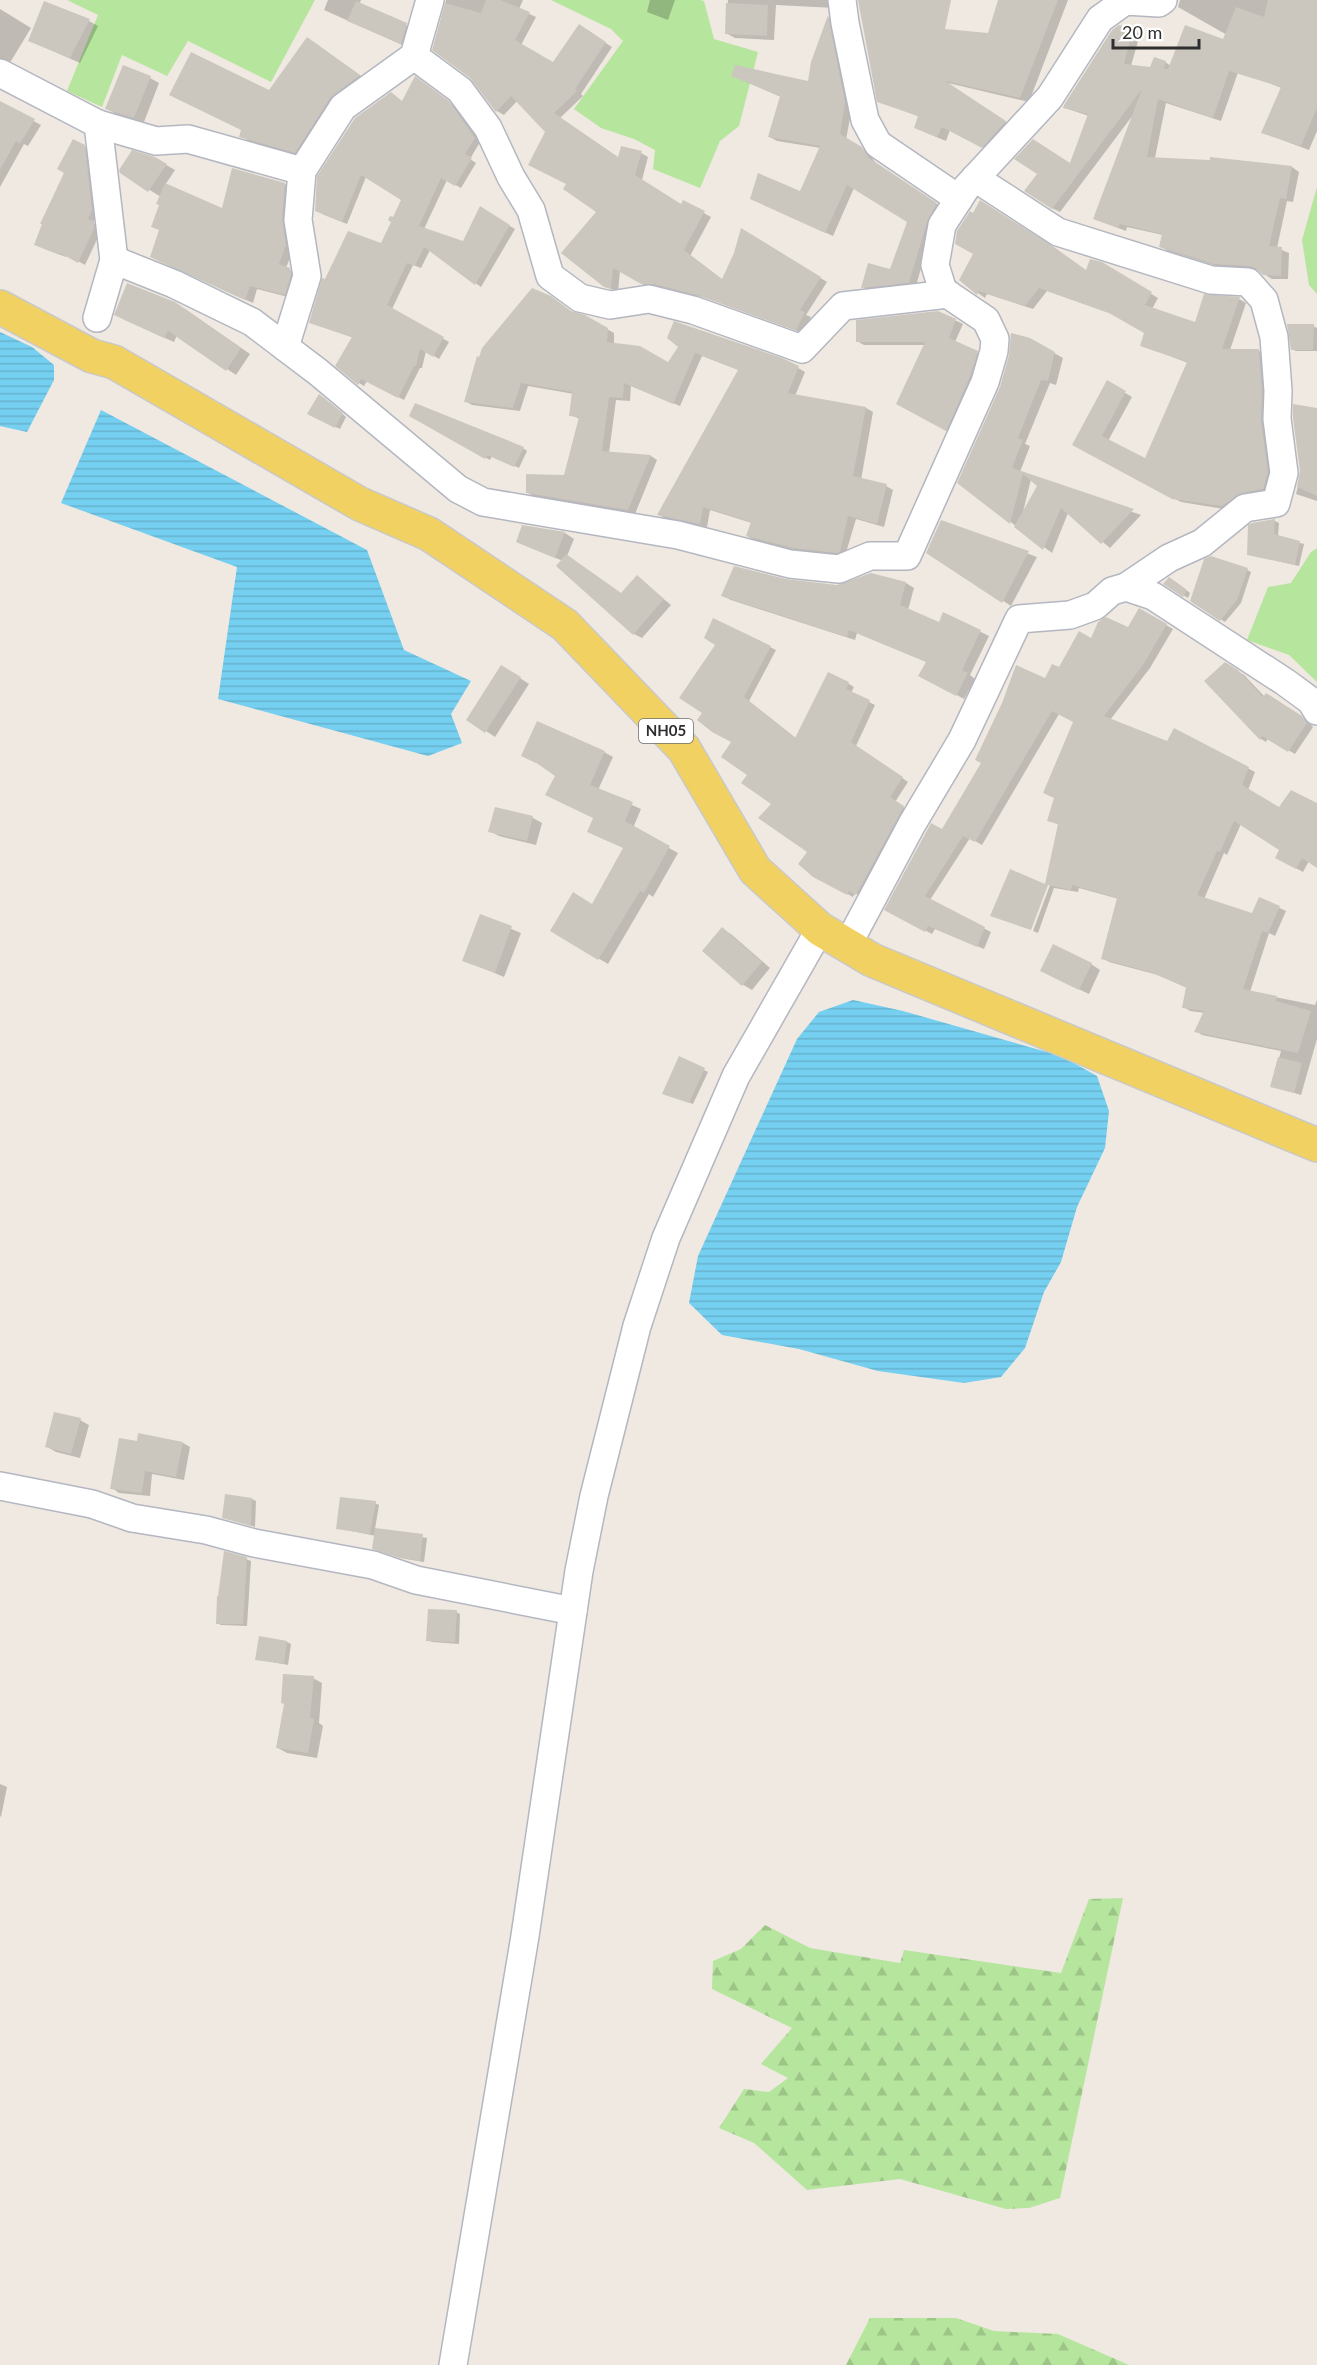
<svg xmlns="http://www.w3.org/2000/svg" width="1317" height="2365" font-family="Lato,sans-serif">
  <style>
    .grass { fill: #b6e59e }
    .forest { fill: url(#forest-firs) }
    .water { fill: url(#water-rules) }
    .shadow { fill: #0003; fill-rule: evenodd }
    .building { fill: #cbc7bf }
    .lines { fill: none; stroke-linecap: round; stroke-linejoin: round }
    .street-casing { stroke: #b4b7c1; stroke-width: 30 }
    .primary-casing { stroke: #c9c9c9; stroke-width: 36 }
    .street { stroke: #fff; stroke-width: 27 }
    .primary { stroke: #f2d163; stroke-width: 33 }
    .labels { text-anchor: middle; stroke-width: 5; stroke-linejoin: round; paint-order: stroke }
    .shield { fill: #fff; stroke: #6d6d6d; stroke-width: 1.5 }
    .shield-label { font-size: 15px; font-weight: bold; fill: #2e2e2e }
  </style>
  <defs>
    <pattern id="forest-firs" width="22" height="20" patternUnits="userSpaceOnUse" patternTransform="scale(1.5)"><rect width="22" height="20" fill="#b6e59e"/><path d="M5 1l3.5 6h-7zM16 11l3.5 6h-7z" fill="#9dc588"/></pattern>
    <pattern id="water-rules" width="6" height="5" patternUnits="userSpaceOnUse" patternTransform="scale(1.5)"><rect width="6" height="5" fill="#75cff0"/><path d="M0 2.5h6" fill="none" stroke="#66b2ce"/></pattern>
  </defs>
  <rect width="100%" height="100%" fill="#efe9e1"/>
  <g class="grass">
    <path d="M67,0H315L271,82L188,41L167,76L122,55L102,107L67,91L98,15Z"/>
    <path d="M551,0H700L704,1L714,39L758,52L739,126L720,141L700,188L653,169L655,150L634,139L601,128L574,109L623,41L611,29Z"/>
    <path d="M1317,187V294L1309,285L1302,240Z"/>
    <path d="M1317,548V682L1289,655L1247,640L1268,587L1291,583L1311,552Z"/>
  </g>
  <g class="forest">
    <path d="M1123,1898L1060,2198L1029,2208L1006,2209L900,2179L807,2190L754,2143L719,2128L744,2089L769,2092L788,2078L761,2064L792,2028L712,1989L713,1961L741,1949L765,1925L810,1948L900,1963L904,1950L1061,1973L1089,1899Z"/>
    <path d="M870,2318H956L994,2331L1058,2334L1129,2365H846Z"/>
  </g>
  <g class="water">
    <path d="M0,332L32,347L54,365V380L27,432L0,426Z"/>
    <path d="M101,410L367,550L404,650L471,681L451,714L462,743L428,756L218,699L237,567L61,503Z"/>
    <path d="M853,1000L903,1011L1061,1056L1097,1076L1109,1111L1105,1148L1077,1207L1061,1262L1044,1292L1025,1348L1001,1377L964,1383L878,1371L799,1349L722,1335L689,1303L698,1256L797,1039L819,1012Z"/>
  </g>
  <g class="shadow">
    <path d="M328,0H361L359,5L414,29L409,48L324,10Z"/>
    <path d="M446,0H523L519,9L536,17L521,45L554,64L586,30L612,47L581,94L583,96L560,118L619,158L641,153L648,157L642,180L681,206L684,202L711,217L690,256L723,280L736,253L742,230L827,282L806,315L811,317L803,333L706,298L661,287L649,288L620,271L618,292L605,286L598,211L568,184L547,131L518,100L504,115L497,111L471,76L434,49Z"/>
    <path d="M650,0H675L668,20L647,12Z"/>
    <path d="M728,0H835V8L776,5L774,40L735,38L726,33Z"/>
    <path d="M860,0H919L915,85L947,30L989,34L1000,0H1068L1029,102L948,83L1013,127L990,151L950,130L946,141L924,132L920,117L879,101Z"/>
    <path d="M1180,0H1317V131L1309,150L1263,133L1282,88L1261,80L1269,59L1178,7Z"/>
    <path d="M0,9L31,28L11,61H7L0,64Z"/>
    <path d="M829,17L835,21L852,107L846,140L869,153L876,164L944,209L933,226L916,286L869,291L863,287L890,271L909,222L854,188L833,236L759,202L800,193L821,148L777,141L770,137L781,97L733,76L809,82L813,62Z"/>
    <path d="M89,21L98,26L80,63L30,41Z"/>
    <path d="M1132,30L1140,34L1131,66L1151,69L1165,62L1171,66L1242,61L1221,121L1166,103L1155,158L1211,161V159L1292,167L1299,172L1293,202L1287,201L1277,248L1289,253L1288,279H1272L1258,270L1223,268L1168,251L1160,246L1163,235L1127,227L1126,231L1103,222L1133,115L1060,212L1052,208L1089,116L1065,108Z"/>
    <path d="M316,44L368,81L304,157L249,141L241,136L270,92Z"/>
    <path d="M150,78L159,83L144,122L116,114L107,109Z"/>
    <path d="M421,82L454,106L480,142L470,159L476,163L461,188L447,180L424,229L464,243L481,209L515,229L481,287L430,250L421,268L413,265L392,309L449,342L439,359L426,351L422,368H420L404,400L367,381L364,386L359,383L354,338L311,323L382,245L403,200L366,177L347,224L322,214L403,102Z"/>
    <path d="M0,103L41,125L28,146L24,144L0,187Z"/>
    <path d="M74,141L90,150L98,214L93,223L99,226L100,233L85,265L67,255L66,257L41,247Z"/>
    <path d="M154,158L175,170L165,185L223,210L285,184L292,188L293,250L286,268L297,274L292,298L257,289L253,303L159,261L161,197L121,172Z"/>
    <path d="M1102,264L1158,298L1152,309L1196,324L1239,299L1246,303L1230,350L1259,351L1266,355L1275,477L1270,493L1230,510L1181,502L1074,444L1107,382L1132,397L1108,441L1145,460L1188,363L1141,345L1146,332L1118,316L1047,291L1033,309L987,294L985,298L960,280L1087,272Z"/>
    <path d="M185,309L250,354L236,375L177,335L174,342L125,320Z"/>
    <path d="M938,312L963,324L955,342L984,356L953,434L898,403L925,345H864L857,341Z"/>
    <path d="M573,313L585,317L614,333V345L669,364L680,347L798,368L805,372L795,396L866,408L873,412L861,480L886,486L893,490L884,527L856,519L845,556L801,552L754,540L747,536L752,523L710,510L707,527L666,519L659,515L739,370L702,356L680,406L631,386L630,401L616,400L609,453L651,456L657,460L635,514L534,497L527,492L565,476L580,419L571,415L574,394L528,386L520,411L472,405L465,401Z"/>
    <path d="M1313,326L1317,328V351H1296L1292,349Z"/>
    <path d="M1029,339L1063,358L1056,385L1050,383L1025,444L1030,446L1020,472L1141,515L1110,548L1068,513L1052,553L959,483ZM1031,479L1038,486L1023,512Z"/>
    <path d="M324,398L346,417L340,429L309,414Z"/>
    <path d="M1317,410V501L1296,494Z"/>
    <path d="M411,415L523,448L527,451L519,468L492,456L490,460Z"/>
    <path d="M1275,521L1279,523L1278,537L1304,544L1299,566L1248,554Z"/>
    <path d="M941,522L1037,557L1011,606L928,552Z"/>
    <path d="M523,526L565,533L574,539L567,556L622,594L637,577L671,605L642,638L634,634L563,561L517,542Z"/>
    <path d="M1247,570L1251,572L1241,603L1225,622L1192,600Z"/>
    <path d="M786,581L838,586L906,583L914,588L908,610L940,623L944,614L989,636L970,675L975,679L964,699L920,675L927,662L857,633L855,640L731,600L723,596Z"/>
    <path d="M1174,581L1190,593L1188,598L1165,584Z"/>
    <path d="M1140,610L1173,629L1150,668L1110,720L1168,742L1174,730L1255,772L1248,790L1280,809L1317,805V866L1309,861L1303,872L1283,861L1281,850L1241,824L1227,855L1224,853L1204,899L1253,914L1260,899L1286,911L1275,936L1269,933L1250,992L1315,1005L1317,1000V1039L1301,1095L1272,1086L1281,1051L1202,1035L1196,1031L1205,1013L1190,1011L1184,1007L1187,988L1158,975L1109,962L1103,958L1119,899L1079,888L1078,892L1054,888L1038,933L1033,931L1050,885L1059,825L1049,820L1075,722L1059,714L982,845L970,838L930,900L991,932L984,949L935,929L932,934L886,909L943,831L1046,679L1092,640L1129,629Z"/>
    <path d="M770,647L776,650L749,701L797,739L829,674L849,684L854,687L851,693L875,705L856,746L908,782L895,802L909,811L863,897L855,893L853,897L814,875L809,852L749,774L733,742L713,731Z"/>
    <path d="M1225,664L1244,675L1265,697L1272,698L1308,721L1313,727L1295,754L1268,738L1266,742L1261,739L1207,681Z"/>
    <path d="M511,672L529,684L495,737L486,731Z"/>
    <path d="M604,752L613,757L598,790L641,809L633,828L678,853L653,897L649,894L608,964L552,931L593,906L625,849L595,818L556,800Z"/>
    <path d="M496,809L533,818L542,823L536,845L499,836L490,831Z"/>
    <path d="M481,916L521,933L504,977L464,960Z"/>
    <path d="M722,929L731,934L770,968L752,990L742,984Z"/>
    <path d="M1091,964L1100,970L1089,994L1051,976Z"/>
    <path d="M704,1070L708,1072L693,1104L668,1095Z"/>
    <path d="M80,1420L89,1425L80,1458L56,1452L46,1446Z"/>
    <path d="M138,1443H183L190,1447L184,1480L152,1474L150,1496L119,1493L112,1488Z"/>
    <path d="M252,1499L256,1501L255,1527L224,1517Z"/>
    <path d="M375,1503L379,1505L375,1529L427,1538L424,1562L406,1559L378,1550L376,1536L337,1528Z"/>
    <path d="M246,1559L251,1561L247,1626L221,1625L217,1623Z"/>
    <path d="M456,1612L460,1614L459,1644L432,1642L428,1640Z"/>
    <path d="M287,1642L291,1644L288,1665L257,1659Z"/>
    <path d="M313,1678L322,1683L319,1723L323,1726L317,1758L287,1753L278,1748Z"/>
    <path d="M0,1784L7,1787L1,1817L0,1816Z"/>
  </g>
  <g class="building">
    <path d="M486,0H500L530,12L515,40L553,62L579,24L606,42L575,89L577,91L554,113L618,157L621,146L642,151L635,175L681,204L683,200L705,211L684,250L722,279L734,253L741,228L821,277L800,310L805,312L796,330L697,295L653,284H641L613,268L611,289L604,287L561,253L596,212L563,189L566,184L528,165L545,132L511,96L496,112L470,78L432,50L445,3L481,13Z"/>
    <path d="M858,0H951L945,29L988,33L998,0H1058L1020,98L945,81L1006,121L982,148L942,127L937,137L914,128L918,116L877,102Z"/>
    <path d="M1268,0H1317V108L1301,146L1261,133L1281,87L1229,71L1213,118L1158,99L1147,157L1210,160V157L1292,166L1286,199L1280,198L1269,246L1282,247L1281,276L1263,275L1255,268L1249,266L1214,264L1159,247L1162,234L1120,224L1118,228L1093,219L1142,89L1052,209L1024,191L1037,174L1014,159L1033,139L1070,163L1088,114L1063,108L1064,105L1112,30L1119,25L1133,28L1124,64L1150,67L1154,57L1166,61L1164,69H1168L1185,25L1223,39L1236,7L1264,17Z"/>
    <path d="M44,1L90,19L70,58L28,41Z"/>
    <path d="M356,1L407,23L401,44L347,21Z"/>
    <path d="M726,3L768,5L767,36L725,34Z"/>
    <path d="M828,15L845,102L840,134L862,147L869,158L937,203L927,222L909,283L861,288L868,263L890,269L907,222L847,185L825,233L750,199L758,173L800,191L820,146L768,137L780,96L731,76L735,65L808,81L811,62Z"/>
    <path d="M307,37L360,75L330,98L295,153L239,137L241,130L169,95L191,52L269,90Z"/>
    <path d="M123,65L151,76L134,118L105,109Z"/>
    <path d="M415,76L449,101L475,138L465,154L472,158L455,186L441,178L419,226L463,241L480,206L510,225L475,285L424,247L415,266L407,263L387,305L444,337L433,357L420,349L416,366H414L398,398L361,379L358,385L335,366L352,337L309,323L322,278L325,279L348,231L381,243L391,222L388,220L390,216L393,217L401,200L361,175L342,222L315,211L317,176L355,118L391,92L402,101Z"/>
    <path d="M0,101L35,119L20,144L16,141L0,170Z"/>
    <path d="M73,139L85,145L92,210L88,219L94,221V229L78,263L60,253V255L34,245L42,224H40L64,173L57,169Z"/>
    <path d="M132,150L155,157L167,164L148,192L120,173L119,170Z"/>
    <path d="M232,168L285,183L282,219L286,245L279,264L290,268L291,275L285,295L250,286L245,300L150,257L159,230L151,227L159,205L156,204L165,183L222,208Z"/>
    <path d="M980,200L1054,247L1086,270L1090,259L1102,262L1152,292L1145,305L1195,322L1204,294L1240,297L1222,349H1259L1262,391L1261,421L1268,472L1263,489L1242,493L1222,506L1172,499L1072,445L1107,380L1126,391L1102,436L1145,458L1187,362L1140,346L1144,333L1109,313L1039,288L1025,306L979,291L977,295L959,280L973,254L955,244L957,231L970,211L973,213Z"/>
    <path d="M127,283L175,302L241,348L226,371L168,331L164,338L114,315Z"/>
    <path d="M532,288L551,296L571,311L585,315L608,328L607,342L640,346L668,362L678,347L667,338L674,321L782,358L799,366L788,393L866,407L853,476L887,484L877,524L848,516L840,552L837,553L793,548L746,536L751,522L703,507L700,524L657,515L738,370L695,353L673,404L624,383L623,398L609,397L602,451L651,455L628,510L526,493V474L564,475L579,417L569,416L572,392L521,383L513,408L464,402L477,356L479,357L482,348Z"/>
    <path d="M938,311L956,319L949,338L978,351L970,377L946,431L896,404L925,342H856V320Z"/>
    <path d="M1287,324H1314L1313,350H1291Z"/>
    <path d="M1011,333L1030,338L1055,352L1048,381L1041,380L1018,438L1023,440L1012,468L1134,509L1101,544L1061,508L1043,550L1014,527L1037,486L1023,474L1010,524L957,483L1000,387L1009,355Z"/>
    <path d="M319,394L343,413L335,428L307,414Z"/>
    <path d="M415,403L524,447L514,467L487,455L485,459L409,416Z"/>
    <path d="M1293,404L1317,408V496L1297,487L1300,471L1293,418Z"/>
    <path d="M1275,519L1274,534L1300,541L1295,565L1247,555L1248,525L1252,523Z"/>
    <path d="M941,520L1029,551L1002,603L926,553Z"/>
    <path d="M522,525L565,532L555,558L516,542Z"/>
    <path d="M566,554L621,593L637,575L664,599L633,635L556,566Z"/>
    <path d="M1211,556L1248,568L1237,600L1220,621L1190,601L1204,559Z"/>
    <path d="M734,566L786,579L837,585L871,573L906,582L900,605L939,622L943,612L981,630L962,670L968,673L956,696L918,676L926,662L849,630L847,637L721,596Z"/>
    <path d="M1169,577L1187,590L1183,597L1163,584Z"/>
    <path d="M1139,608L1167,624L1143,665L1104,716L1167,741L1174,728L1249,767L1242,785L1279,807L1291,790L1317,803V868L1302,858L1296,869L1275,858L1279,850L1234,821L1220,852L1217,851L1197,895L1252,913L1259,897L1280,906L1268,933L1262,931L1243,989L1277,996L1276,1001L1311,1011L1298,1053L1194,1032L1204,1011L1182,1008L1186,987L1150,972L1101,959L1117,898L1072,885L1071,890L1048,885L1031,930L990,916L1010,869L1045,884L1058,824L1047,821L1054,798L1043,793L1073,722L1052,711L975,842L963,836L925,896L985,927L977,947L928,926L925,932L884,910L931,823L942,829L981,763L975,760L1002,703L1016,665L1045,678L1052,664L1059,667L1079,631L1091,638L1098,622L1106,617L1128,627Z"/>
    <path d="M713,618L771,646L744,697L795,738L828,672L849,682L846,689L870,700L851,742L903,777L890,797L904,806L856,895L849,891L847,895L813,877L798,864L807,852L758,818L771,804L741,783L747,775L721,757L731,742L712,732L697,720L702,713L679,698L715,645L704,638Z"/>
    <path d="M1225,662L1238,670L1263,697L1266,693L1302,716L1307,723L1288,752L1262,736L1260,740L1204,681Z"/>
    <path d="M501,665L521,677L485,733L466,720Z"/>
    <path d="M537,721L605,751L590,785L633,802L625,821L670,846L644,893L640,891L598,960L550,931L573,892L592,904L623,848L587,832L593,818L545,795L555,776L538,764L521,756Z"/>
    <path d="M495,807L533,816L527,841L488,832Z"/>
    <path d="M480,914L512,926L495,973L462,961Z"/>
    <path d="M722,927L762,962L742,986L702,951Z"/>
    <path d="M1053,944L1092,963L1079,990L1040,971Z"/>
    <path d="M679,1056L705,1068L689,1103L662,1094Z"/>
    <path d="M1278,1057L1302,1063L1294,1093L1270,1087Z"/>
    <path d="M54,1412L81,1418L71,1454L45,1447Z"/>
    <path d="M138,1433L183,1442L176,1477L145,1471L142,1493L110,1489L119,1438L137,1441Z"/>
    <path d="M225,1494L252,1498L251,1526L222,1518Z"/>
    <path d="M340,1497L376,1501L370,1534L336,1529Z"/>
    <path d="M375,1528L423,1534L420,1561L400,1558L372,1549Z"/>
    <path d="M224,1551L247,1557L243,1624H216L217,1596H218Z"/>
    <path d="M428,1609L457,1610L455,1642L426,1641Z"/>
    <path d="M259,1636L287,1641L284,1664L255,1660Z"/>
    <path d="M283,1674L314,1676L310,1718L314,1719L308,1753L276,1748L284,1704L281,1703Z"/>
  </g>
  <g class="lines">
    <defs>
      <g id="street">
        <path d="M842,0L845,23L865,120L878,144L959,199"/>
        <path d="M414,56L460,90L488,128L511,177L531,210L550,276L580,298L610,305L649,299L693,310L802,349L843,306L948,294"/>
        <path d="M0,73L98,124L114,260"/>
        <path d="M98,124L156,141L188,139L302,171"/>
        <path d="M975,178L1058,232L1211,280L1248,282L1264,300L1274,337L1278,391L1277,419L1284,473L1276,503L1245,508L1202,543L1169,558L1126,587"/>
        <path d="M97,318L114,260L174,284L252,322L318,372L458,489L483,502L678,535L790,564L839,569L870,556H907L985,382L994,351L995,339L986,320L943,291L935,265L942,225L966,188L1050,97L1100,19L1125,1L1159,3L1163,0"/>
        <path d="M285,347L307,276L298,220L302,171L343,107L414,56L430,0"/>
        <path d="M847,946L912,824L962,740L1019,619L1070,615L1095,606L1112,591L1126,587L1153,596L1285,682L1311,701L1317,711"/>
        <path d="M0,1486L92,1504L132,1518L206,1530L254,1543L373,1565L416,1580L573,1611"/>
        <path d="M453,2365L525,1936L579,1571L594,1496L637,1326L666,1238L736,1076L820,929"/>
      </g>
      <path id="primary" d="M0,307L92,356L114,362L360,504L429,534L565,625L684,749L755,870L820,929L872,960L1317,1145"/>
    </defs>
    <use href="#street" class="street-casing"/>
    <use href="#primary" class="primary-casing"/>
    <use href="#street" class="street"/>
    <use href="#primary" class="primary"/>
  </g>
  <g class="labels">
    <rect class="shield" x="639" y="719" width="54" height="24" rx="4.5"/>
    <g class="shield-label">
      <text x="666" y="736">NH05</text>
    </g>
  </g>
  <path d="M1113 39v9h86v-9" fill="none" stroke="#2e2e2e" stroke-width="3"/>
  <text x="1122" y="39" font-size="18" fill="#2e2e2e" stroke="#ffffff" stroke-width="4.5" paint-order="stroke">20 m</text>
</svg>
